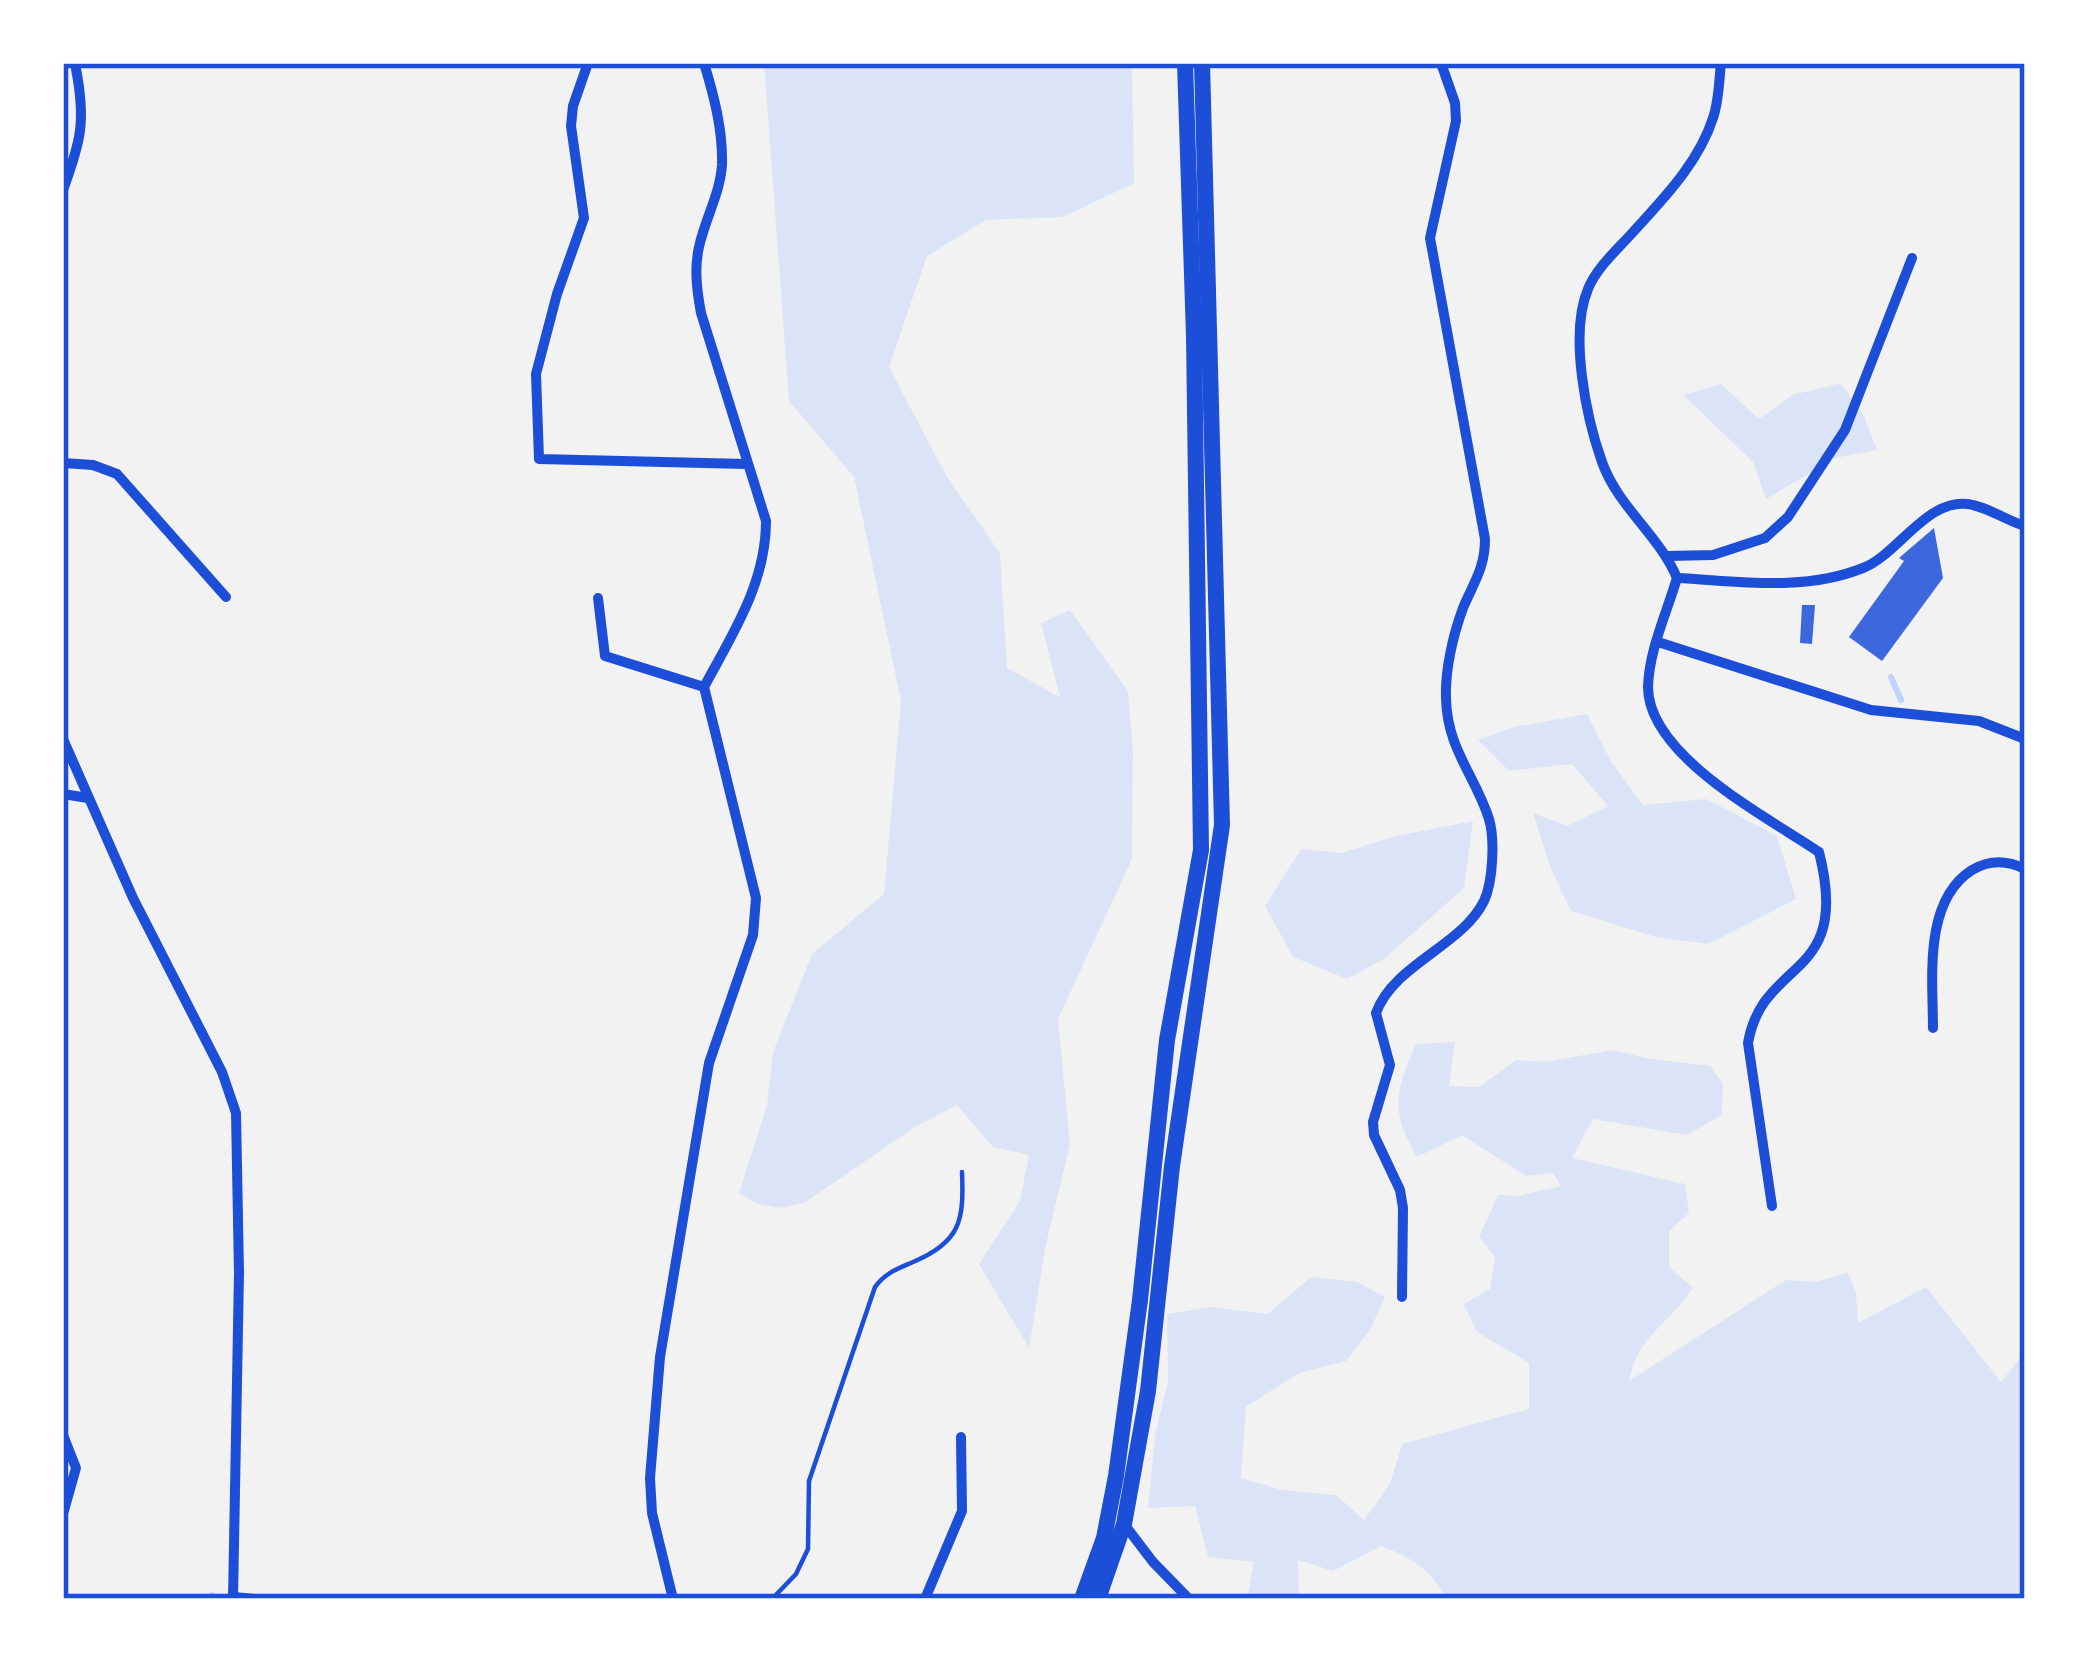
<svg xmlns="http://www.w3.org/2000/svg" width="2088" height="1662" font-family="Manrope,sans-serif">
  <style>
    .green { fill: #dbe4f7 }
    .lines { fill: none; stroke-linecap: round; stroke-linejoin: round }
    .stream { stroke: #bfd3fe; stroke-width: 6 }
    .building { fill: #3d67dc }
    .service { stroke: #1d4ed8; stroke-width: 4.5 }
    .minor { stroke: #1d4ed8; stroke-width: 10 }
    .primary { stroke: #1d4ed8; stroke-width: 16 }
    .neatline { fill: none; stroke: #1d4ed8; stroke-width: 4.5 }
  </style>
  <rect width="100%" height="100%" fill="#f2f2f2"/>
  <g class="green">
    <path d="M764,63H1132L1134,183L1063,217L986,220L927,256L889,367L947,477L1000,553L1007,668L1060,697L1041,623L1070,610L1128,691L1133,750L1132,859L1058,1019L1070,1144L1046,1244L1029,1348L979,1264L1020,1201L1029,1155L993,1147L957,1105L915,1127L804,1203L779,1208L755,1203L739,1193L767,1105L773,1052L812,954L884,894L901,701L854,477L789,401Z"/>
    <path d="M1841,383L1864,416L1877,450L1835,458L1766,499L1753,462L1683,395L1721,384L1759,419L1792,395Z"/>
    <path d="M1587,714L1612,763L1643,805L1706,799L1777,836L1796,899L1708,944L1656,937L1571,911L1551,869L1533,813L1567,826L1608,806L1572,764L1509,771L1478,740L1514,727Z"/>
    <path d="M1473,821L1464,888L1384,959L1347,979L1293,957L1265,906L1301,849L1341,853L1396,836Z"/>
    <path d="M1455,1042L1449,1086L1479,1087L1516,1060L1545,1062L1612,1050L1646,1058L1710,1066L1723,1084L1722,1115L1687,1135L1593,1119L1572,1158L1685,1184L1689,1213L1669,1231V1267L1693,1288C1667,1327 1639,1333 1629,1381L1786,1280L1814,1282L1848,1273L1856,1292L1858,1323L1926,1287L2001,1382L2025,1352V1599H1446C1433,1571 1409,1556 1381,1546L1333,1571L1298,1560L1299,1599H1247L1254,1562L1208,1557L1195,1506L1148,1508L1155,1436L1168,1381L1167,1314L1212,1307L1268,1314L1311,1277L1357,1282L1385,1297L1370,1330L1346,1361L1299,1373L1246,1407L1241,1478L1282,1490L1336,1495L1364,1520L1390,1484L1402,1444L1529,1409V1363L1477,1332L1464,1304L1490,1289L1495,1257L1479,1237L1498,1195L1518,1196L1561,1186L1553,1173L1526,1176L1462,1135L1417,1157C1390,1111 1395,1091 1416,1044Z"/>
  </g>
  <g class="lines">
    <g class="stream">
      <path d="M1891,677L1901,700"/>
      <path d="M212,1599V1595"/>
    </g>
  </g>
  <g class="building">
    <path d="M1934,528L1943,578L1882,661L1849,637L1904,561L1899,558Z"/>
    <path d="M1802,605H1815L1812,644L1800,643Z"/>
  </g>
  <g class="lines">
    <path class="service" d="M772,1599L796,1574L808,1549L809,1481L875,1287C885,1273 897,1269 913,1262C961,1242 964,1220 962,1172"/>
    <g class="minor">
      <path d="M588,63L573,106L571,126L584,218L557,294L536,374L539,459L746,464"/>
      <path d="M63,190C81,141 86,121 76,69"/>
      <path d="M63,463L93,465L117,474L226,597"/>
      <path d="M1668,556L1713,555L1765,538L1788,517L1845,430L1912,258"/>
      <path d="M1677,578C1667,612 1649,650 1648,687C1648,756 1769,818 1819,852C1852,982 1763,956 1748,1043L1772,1206"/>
      <path d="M1677,578C1659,535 1618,507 1602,462C1586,417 1569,334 1588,289C1597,267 1618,249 1634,231C1664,198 1699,162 1713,118C1719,101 1719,81 1721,63"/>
      <path d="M1677,578C1739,581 1803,592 1863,568C1899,554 1929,494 1973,505C1991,509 2007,521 2025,526"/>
      <path d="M598,598L605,656L704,687"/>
      <path d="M1658,642L1871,710L1979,721L2025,739"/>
      <path d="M63,739L133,898L222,1072L236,1113L239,1273L233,1599"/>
      <path d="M63,794L88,798"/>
      <path d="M1933,1028C1933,979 1923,901 1972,870C1990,859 2007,860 2025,869"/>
      <path d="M1402,1297L1403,1208L1400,1190L1374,1135L1373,1122L1390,1065L1376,1013C1394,964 1462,946 1484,901C1493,882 1495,839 1489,819C1475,775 1447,749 1446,698C1445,670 1453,635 1463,608C1474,582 1485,568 1485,539L1430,238L1456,121L1455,103L1441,63"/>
      <path d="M63,1435L76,1468L63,1514"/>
      <path d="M1124,1524L1153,1562L1189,1599"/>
      <path d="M233,1597L256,1599"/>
      <path d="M673,1599L652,1513L650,1478L660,1357L709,1063L753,935L756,898L704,687C733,633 766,583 766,521L701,313C697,291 694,269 699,247C705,219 720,194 722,165C723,130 714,96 704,63"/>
      <path d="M925,1599L962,1511L961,1437"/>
    </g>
    <g class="primary">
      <path d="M1082,1599L1104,1538L1116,1476L1140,1300L1167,1040L1201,850L1194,336L1185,63"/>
      <path d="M1098,1599L1124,1524L1148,1391L1172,1166L1222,825L1202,63"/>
    </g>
  </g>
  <rect width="2088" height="1662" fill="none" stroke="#ffffff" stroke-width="132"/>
  <rect x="66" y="66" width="1956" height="1530" class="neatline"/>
</svg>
